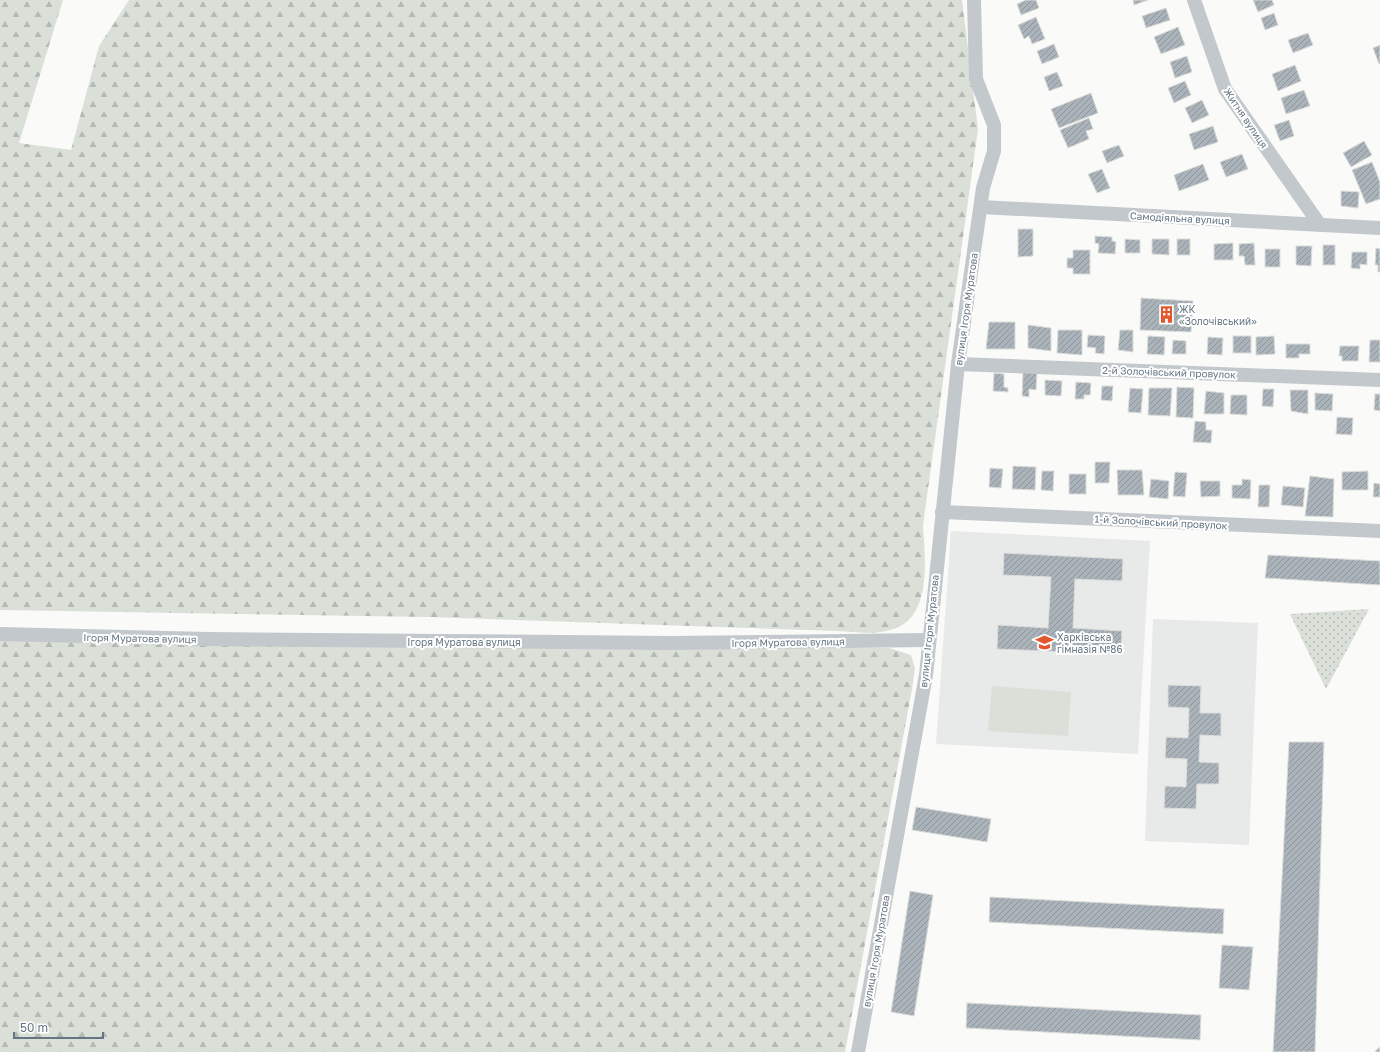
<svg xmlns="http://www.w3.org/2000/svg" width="1380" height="1052" font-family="'Golos Text',sans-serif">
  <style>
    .built { fill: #e8e9e9 }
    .green { fill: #dadfd7 }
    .forest { fill: url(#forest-firs) }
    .park { fill: url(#park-dots) }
    .building { fill: url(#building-hatch); stroke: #dcdcda }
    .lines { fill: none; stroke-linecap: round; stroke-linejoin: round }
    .street { stroke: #c3c8cc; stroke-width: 14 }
    .labels { text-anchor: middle; stroke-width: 4; stroke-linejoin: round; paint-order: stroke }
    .street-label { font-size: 10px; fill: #657683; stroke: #fff }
    .poi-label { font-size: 10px; fill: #657683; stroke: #fff; text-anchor: start }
  </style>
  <defs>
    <pattern id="forest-firs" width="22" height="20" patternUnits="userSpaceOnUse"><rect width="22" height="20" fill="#dadfd7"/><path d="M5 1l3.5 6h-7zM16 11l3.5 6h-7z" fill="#b4b9b4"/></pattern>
    <pattern id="park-dots" width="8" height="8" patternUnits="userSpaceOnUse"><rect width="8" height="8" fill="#dadfd7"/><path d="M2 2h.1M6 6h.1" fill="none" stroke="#b4b9b4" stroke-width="1.8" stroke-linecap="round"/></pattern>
    <pattern id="building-hatch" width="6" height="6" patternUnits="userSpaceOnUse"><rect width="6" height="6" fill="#aab3b9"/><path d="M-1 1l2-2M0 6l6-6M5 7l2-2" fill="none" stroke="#8e969c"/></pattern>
  </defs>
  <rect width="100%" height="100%" fill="#fafaf8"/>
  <g class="built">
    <path d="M951,531L1150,541L1138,754L936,744Z"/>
    <path d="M1153,619L1258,623L1249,845L1145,841Z"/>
  </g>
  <path class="green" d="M992,686L1071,692L1068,736L988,731Z"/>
  <g class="forest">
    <path d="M0,0H63L19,143L71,150L99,46L129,0H962L978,129L923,525C925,558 933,620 890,630C873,635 856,632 838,631L429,617L0,610Z"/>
    <path d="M0,637L284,644L889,648L911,655L915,668L912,689L845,1052H0Z"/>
  </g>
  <path class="park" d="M1369,609L1326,689L1290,614Z"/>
  <g class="building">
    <path d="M1026,0H1036L1039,8L1021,15L1017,4Z"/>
    <path d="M1133,0H1148L1134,5Z"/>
    <path d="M1253,0H1272L1274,5L1258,12Z"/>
    <path d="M1166,8L1170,20L1146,28L1142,16Z"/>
    <path d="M1274,13L1278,25L1265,30L1261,18Z"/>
    <path d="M1036,17L1045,39L1032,44L1029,36L1024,39L1018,25Z"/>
    <path d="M1178,27L1185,45L1161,54L1154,37Z"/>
    <path d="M1308,33L1313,45L1293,53L1288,40Z"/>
    <path d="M1054,44L1059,57L1042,64L1037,51Z"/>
    <path d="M1380,45V63L1379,64L1373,48Z"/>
    <path d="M1187,56L1192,72L1175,78L1170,62Z"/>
    <path d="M1295,65L1301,81L1278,91L1272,74Z"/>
    <path d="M1057,72L1063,86L1049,91L1044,77Z"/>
    <path d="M1185,81L1191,95L1174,103L1168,88Z"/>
    <path d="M1304,90L1310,106L1286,114L1281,98Z"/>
    <path d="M1091,93L1098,113L1059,128L1051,109Z"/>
    <path d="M1202,100L1209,115L1192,123L1185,108Z"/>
    <path d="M1089,118L1093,129L1086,131L1089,139L1068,148L1060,130Z"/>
    <path d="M1289,120L1294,136L1280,141L1274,125Z"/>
    <path d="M1213,126L1218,142L1194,150L1189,134Z"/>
    <path d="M1364,141L1372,155L1351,167L1343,153Z"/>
    <path d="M1119,145L1124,156L1107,163L1102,151Z"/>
    <path d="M1242,154L1248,169L1226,177L1220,162Z"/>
    <path d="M1372,162L1380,182V199L1366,204L1352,170Z"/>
    <path d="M1203,164L1209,180L1179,191L1174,175Z"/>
    <path d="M1102,169L1110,188L1097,193L1088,174Z"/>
    <path d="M1341,191L1359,192L1358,208L1341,206Z"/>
    <path d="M1018,229H1033V256L1018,257Z"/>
    <path d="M1095,236L1112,237V241L1116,242L1115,254L1098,253L1099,244L1095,243Z"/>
    <path d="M1125,239L1140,240V253H1125Z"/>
    <path d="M1152,239H1169V255L1152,254Z"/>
    <rect x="1177" y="239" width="13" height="16"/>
    <path d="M1233,243V260H1214V244Z"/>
    <path d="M1254,243L1255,265H1245L1244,256H1239V244Z"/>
    <rect x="1323" y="245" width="12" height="20"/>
    <path d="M1296,246H1312L1311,266L1296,265Z"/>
    <path d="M1376,248L1380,249V272H1378V265H1375Z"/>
    <rect x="1265" y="249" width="15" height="18"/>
    <path d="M1073,250H1090V274H1073V268H1067V258H1073Z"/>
    <path d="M1352,252H1367V265L1360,264V269L1351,268Z"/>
    <path d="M1141,298L1193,301L1191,332L1140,330Z"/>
    <path d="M989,322H1015V349H986Z"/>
    <path d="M1028,325L1051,328V351L1028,348Z"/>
    <path d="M1058,330H1082V355L1057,353Z"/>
    <path d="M1120,330H1133V352L1118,350Z"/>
    <path d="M1088,335L1105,336L1104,354L1095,353L1096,348L1087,347Z"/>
    <path d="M1148,336L1165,337L1164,355L1147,354Z"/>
    <rect x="1233" y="336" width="18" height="17"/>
    <path d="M1274,336L1275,354L1256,355V337Z"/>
    <path d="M1208,337L1223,338L1222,355L1207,354Z"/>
    <path d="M1173,340L1186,341V354H1172Z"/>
    <path d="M1370,340H1380V362H1369Z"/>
    <path d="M1286,344H1310V354H1299V358H1286Z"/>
    <path d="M1340,346H1359L1358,361H1342V356H1339Z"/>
    <path d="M1023,372L1037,373L1036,390L1029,389V397L1022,396Z"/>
    <path d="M994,373L1004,374V387L1008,388V392L993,391Z"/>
    <path d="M1045,380L1062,381L1061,396L1045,395Z"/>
    <path d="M1076,382L1091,383L1090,395H1084V399H1075Z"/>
    <path d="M1102,386H1113L1112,401L1101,400Z"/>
    <path d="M1177,387L1194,388L1193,418L1176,417Z"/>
    <path d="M1130,388L1143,389L1141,413L1128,412Z"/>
    <path d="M1149,388H1172L1170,416L1148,415Z"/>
    <path d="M1263,389H1274L1273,407L1262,406Z"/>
    <path d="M1290,390H1308V414L1291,411Z"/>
    <path d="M1206,391L1224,393V414H1204Z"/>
    <path d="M1315,393L1333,394L1332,411L1315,410Z"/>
    <path d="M1375,394H1380V411L1374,410Z"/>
    <path d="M1231,395H1247V415L1230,414Z"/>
    <path d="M1337,417L1353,418L1352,435L1336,434Z"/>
    <path d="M1195,421L1206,422V430H1212L1211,443L1193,442Z"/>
    <path d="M1095,462H1110L1109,483H1095Z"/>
    <path d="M1013,466L1036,467L1035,490L1012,489Z"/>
    <path d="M990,468L1003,469L1001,488L989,487Z"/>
    <path d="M1117,470H1142L1144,495H1118Z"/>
    <path d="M1042,471H1054L1053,491L1041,490Z"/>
    <path d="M1368,471V490H1342V472Z"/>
    <path d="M1175,472L1187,473L1185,497L1173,496Z"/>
    <rect x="1069" y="474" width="17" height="20"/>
    <path d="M1310,476L1334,479L1333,517L1305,516Z"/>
    <path d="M1151,479L1169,481L1168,499L1149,497Z"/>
    <path d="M1242,479L1251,480L1250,499L1232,498V485H1242Z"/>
    <path d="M1200,481H1220V496L1201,497Z"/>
    <path d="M1374,483L1380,484V497H1373Z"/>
    <path d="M1259,485H1270L1269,507H1258Z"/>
    <path d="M1283,486L1305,488L1303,507L1281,505Z"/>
    <path d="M1004,553L1123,559L1122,581L1075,579L1073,628L1122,631L1121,654L997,649L998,625L1048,628L1051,577L1003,575Z"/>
    <path d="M1268,555L1380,561V585L1265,578Z"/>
    <path d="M1168,685L1201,686L1200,713H1221V736L1200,735L1199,762L1219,763V784H1197L1196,809L1164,808L1165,786L1186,787L1187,759L1165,758L1166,737L1188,738L1189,708L1168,707Z"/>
    <path d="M1289,742H1324L1315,1052H1273Z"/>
    <path d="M916,807L991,819L987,842L912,830Z"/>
    <path d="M910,891L933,895L914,1016L891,1012Z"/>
    <path d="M990,897L1224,909L1223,934L989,922Z"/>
    <path d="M1222,945L1253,947L1249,990L1219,988Z"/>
    <path d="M967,1003L1201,1015L1200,1040L966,1028Z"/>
    <path d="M1380,1047V1052H1376L1375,1051Z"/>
  </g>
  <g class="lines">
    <g class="street">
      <path d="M1194,0L1225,89L1320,225"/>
      <path d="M981,207L1380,228"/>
      <path d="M958,364L1380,380"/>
      <path d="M942,512L1380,531"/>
      <path d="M0,634L208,639L670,643L929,640"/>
      <path d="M858,1052L926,675L958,364L983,188L994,151V125L976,79L974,0"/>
    </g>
  </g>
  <defs>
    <symbol id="building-bare" viewBox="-9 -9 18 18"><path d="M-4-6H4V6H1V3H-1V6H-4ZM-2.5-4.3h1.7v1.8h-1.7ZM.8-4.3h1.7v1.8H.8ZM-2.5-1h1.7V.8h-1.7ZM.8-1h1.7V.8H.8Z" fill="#e4572e" stroke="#fff" stroke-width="2.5" paint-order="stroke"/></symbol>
    <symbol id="school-bare" viewBox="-9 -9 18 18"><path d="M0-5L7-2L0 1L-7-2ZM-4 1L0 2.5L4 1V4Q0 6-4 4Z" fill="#e4572e" stroke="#fff" stroke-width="2.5" paint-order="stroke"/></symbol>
  </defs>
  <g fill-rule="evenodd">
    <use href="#building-bare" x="1154" y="302" width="25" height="25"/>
    <use href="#school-bare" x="1032" y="630" width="25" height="25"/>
  </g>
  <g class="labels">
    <g class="street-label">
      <text transform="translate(1246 118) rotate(56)" y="4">Житня вулиця</text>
      <text transform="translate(1180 218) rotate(3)" y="4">Самодіяльна вулиця</text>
      <text transform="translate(966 309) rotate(-82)" y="4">вулиця Ігоря Муратова</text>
      <text transform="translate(1169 372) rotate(2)" y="4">2-й Золочівський провулок</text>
      <text transform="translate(1161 522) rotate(3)" y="4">1-й Золочівський провулок</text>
      <text transform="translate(929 631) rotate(-84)" y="4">вулиця Ігоря Муратова</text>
      <text transform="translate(140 638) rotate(1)" y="4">Ігоря Муратова вулиця</text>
      <text x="464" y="646">Ігоря Муратова вулиця</text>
      <text transform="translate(788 642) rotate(-1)" y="4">Ігоря Муратова вулиця</text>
      <text transform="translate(876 951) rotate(-80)" y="4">вулиця Ігоря Муратова</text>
    </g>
    <g class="poi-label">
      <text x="1179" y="313">ЖК<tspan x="1179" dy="12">«Золочівський»</tspan></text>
      <text x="1057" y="641">Харківська<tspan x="1057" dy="12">гімназія №86</tspan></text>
    </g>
  </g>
  <path d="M14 1032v6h89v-6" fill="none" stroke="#657683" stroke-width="2"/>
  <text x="20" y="1032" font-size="12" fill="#657683" stroke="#ffffff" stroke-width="3" paint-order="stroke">50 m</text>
</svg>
